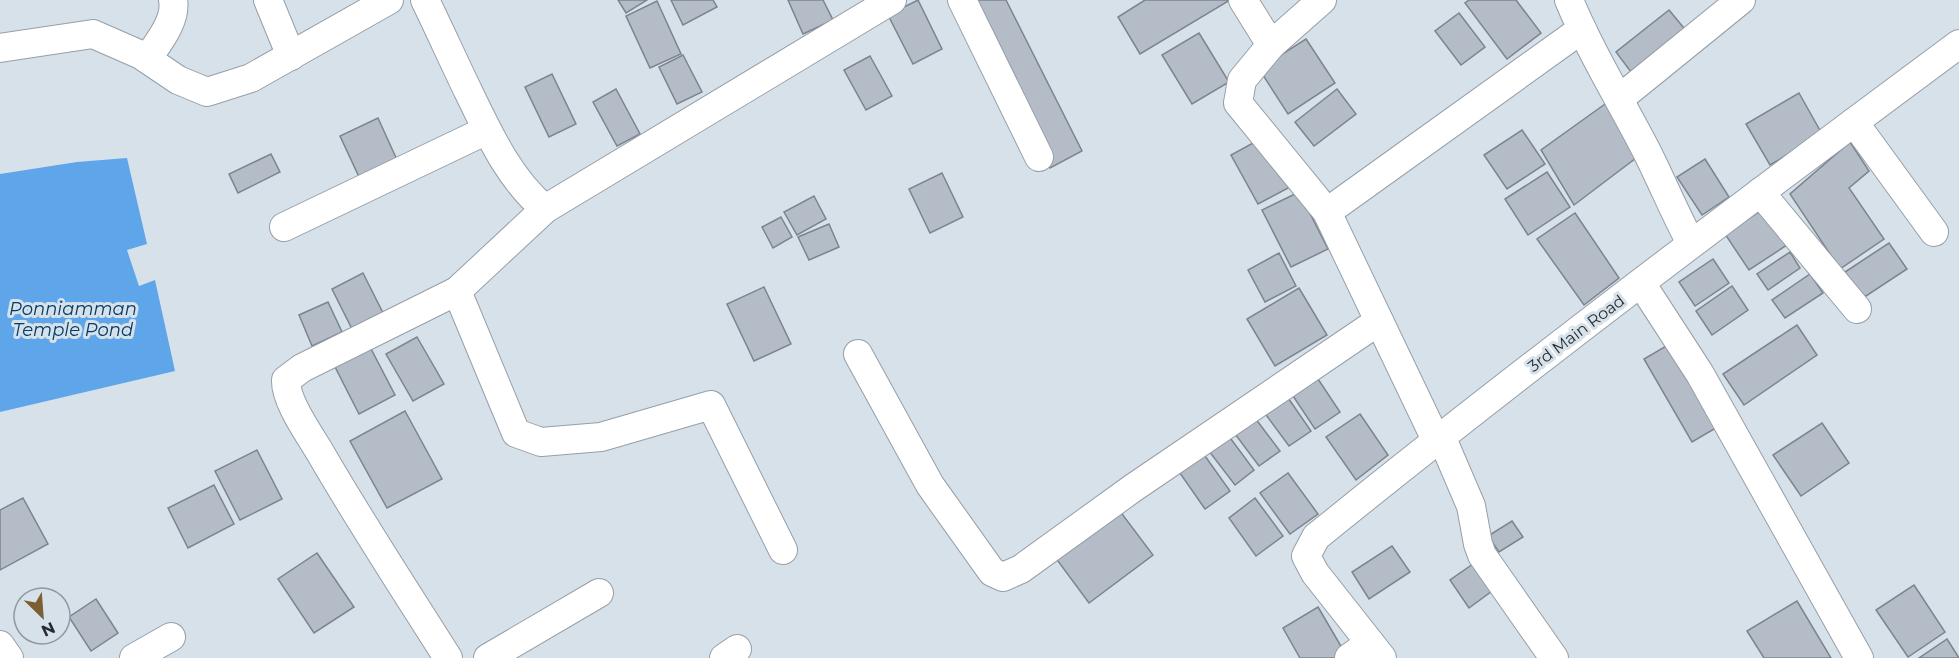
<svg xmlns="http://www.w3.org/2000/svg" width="1959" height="658" font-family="Montserrat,sans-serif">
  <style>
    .water { fill: #5ea6e9 }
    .building { fill: #b4bdc7; stroke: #7c848d; stroke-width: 1.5 }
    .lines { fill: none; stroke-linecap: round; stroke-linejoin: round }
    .minor-casing { stroke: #969fa8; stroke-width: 30 }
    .minor { stroke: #fff; stroke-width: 28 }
    .labels { text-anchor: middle; stroke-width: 6; stroke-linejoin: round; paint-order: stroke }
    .street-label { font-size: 16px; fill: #272a2e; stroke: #d7e1ea }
    .water-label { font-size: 18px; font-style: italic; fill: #043c67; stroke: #d7e1ea }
  </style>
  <rect width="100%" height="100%" fill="#d7e1ea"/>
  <path class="water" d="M127,158L147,244L127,250L139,286L155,280L175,371L0,412V174L77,162Z"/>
  <g class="building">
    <path d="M618,0H647L626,13Z"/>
    <path d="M671,0H713L717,7L683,25Z"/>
    <path d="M788,0H823L833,20L803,34Z"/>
    <path d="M918,0L942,49L913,64L888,15Z"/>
    <path d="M965,0H1006L1082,151L1050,168Z"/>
    <path d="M1145,0H1230L1140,54L1118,17Z"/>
    <path d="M1469,0H1516L1541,33L1507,59L1465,3Z"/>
    <path d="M657,1L681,54L650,68L626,16Z"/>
    <path d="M1669,10L1688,33L1634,76L1616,52Z"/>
    <path d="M1459,13L1485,47L1461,65L1435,31Z"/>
    <path d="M1199,33L1229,82L1192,104L1162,55Z"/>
    <path d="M1306,39L1335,83L1288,114L1259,69Z"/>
    <path d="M683,55L702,92L677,104L659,67Z"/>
    <path d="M870,56L892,96L866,110L844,70Z"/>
    <path d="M552,74L576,124L549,137L525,87Z"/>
    <path d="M616,89L640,134L617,146L593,102Z"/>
    <path d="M1337,89L1356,114L1314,146L1295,122Z"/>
    <path d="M1799,93L1822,134L1770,165L1746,124Z"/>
    <path d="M1612,99L1640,155L1574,205L1541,150Z"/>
    <path d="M378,118L398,162L360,179L340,136Z"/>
    <path d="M1522,130L1545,164L1507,189L1484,155Z"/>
    <path d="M1264,137L1290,187L1258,204L1231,155Z"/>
    <path d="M1850,142L1869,171L1849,188L1884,239L1840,269L1790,194Z"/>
    <path d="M271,154L280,172L238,193L229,174Z"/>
    <path d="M1705,159L1729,197L1702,215L1677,177Z"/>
    <path d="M1547,172L1570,207L1528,235L1505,199Z"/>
    <path d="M942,173L963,217L930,233L909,189Z"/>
    <path d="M1299,192L1328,249L1291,267L1262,210Z"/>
    <path d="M814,196L826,219L797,235L784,212Z"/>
    <path d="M1763,209L1787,245L1749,270L1725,234Z"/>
    <path d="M1575,213L1619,278L1584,305L1537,239Z"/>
    <path d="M781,217L792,237L773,248L762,227Z"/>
    <path d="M829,224L839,247L809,260L798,237Z"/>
    <path d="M1889,243L1907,269L1863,298L1845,272Z"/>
    <path d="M1790,252L1800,268L1768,290L1757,274Z"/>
    <path d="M1279,253L1296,286L1265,302L1248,270Z"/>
    <path d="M1713,259L1729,283L1695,306L1679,282Z"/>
    <path d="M363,273L383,313L352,329L332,289Z"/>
    <path d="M1810,274L1823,293L1785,318L1772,300Z"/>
    <path d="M1732,286L1748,310L1712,335L1696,311Z"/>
    <path d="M764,287L791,344L754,361L727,304Z"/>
    <path d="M1299,288L1327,335L1275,366L1247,319Z"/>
    <path d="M328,302L342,332L312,346L299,315Z"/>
    <path d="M1797,325L1817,355L1744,405L1723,374Z"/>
    <path d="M417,337L444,384L413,401L386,354Z"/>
    <path d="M1673,342L1721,425L1692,442L1644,359Z"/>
    <path d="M368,343L395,395L359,414L332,361Z"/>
    <path d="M1314,373L1340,412L1315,429L1289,390Z"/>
    <path d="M1284,392L1311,431L1289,446L1261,408Z"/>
    <path d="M405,411L442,479L387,508L350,441Z"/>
    <path d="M1252,414L1280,451L1259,466L1232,430Z"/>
    <path d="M1360,414L1388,455L1356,480L1326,437Z"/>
    <path d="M1822,423L1849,463L1801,496L1773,455Z"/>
    <path d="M1225,431L1254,470L1235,485L1205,446Z"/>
    <path d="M1200,449L1230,491L1205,509L1175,466Z"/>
    <path d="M257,450L282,499L240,520L215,471Z"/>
    <path d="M1288,473L1318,514L1290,534L1260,493Z"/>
    <path d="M214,485L234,524L188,548L168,508Z"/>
    <path d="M23,498L48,544L0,570V510Z"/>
    <path d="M1255,498L1283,536L1256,556L1229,518Z"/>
    <path d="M1116,506L1153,555L1089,603L1052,553Z"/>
    <path d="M1512,521L1523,537L1499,552L1488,536Z"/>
    <path d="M1392,546L1410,572L1369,599L1352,572Z"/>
    <path d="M317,553L354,607L314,633L278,579Z"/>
    <path d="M1473,564L1492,591L1469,608L1450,580Z"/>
    <path d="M1914,585L1945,632L1908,657L1876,610Z"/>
    <path d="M96,599L118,633L91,651L69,617Z"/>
    <path d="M1797,601L1831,658H1764L1747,631Z"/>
    <path d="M1318,607L1345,653L1336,658H1300L1283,628Z"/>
    <path d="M1947,639L1959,658H1919Z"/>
  </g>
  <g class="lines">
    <defs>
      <g id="minor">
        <path d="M268,0L291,56"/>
        <path d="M425,0C440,31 454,62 469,93C489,134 509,179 545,209L892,0"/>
        <path d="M962,0L1039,157"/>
        <path d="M1243,0L1271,45"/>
        <path d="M1322,0L1271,45L1242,80L1238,103L1327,212L1436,440"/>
        <path d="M1569,0C1590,51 1619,98 1645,148C1661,179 1674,212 1691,243"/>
        <path d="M0,48L93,34L141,55L178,80L207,92L251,78L389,0"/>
        <path d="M147,59C158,43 177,20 173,0"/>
        <path d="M1619,99L1741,0"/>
        <path d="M1854,122L1934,232"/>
        <path d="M1760,192L1857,309"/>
        <path d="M545,209L457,291L516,433L541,442L601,437L711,405L783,550"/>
        <path d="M1327,212L1582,29"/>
        <path d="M284,227L487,130"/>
        <path d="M1641,283L1700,374L1859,658"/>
        <path d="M858,354L930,485L992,572L1003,577L1021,569L1133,488L1379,321"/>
        <path d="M1441,436L1471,506L1478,544L1482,555L1554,658"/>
        <path d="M0,645L9,658"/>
        <path d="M134,658L171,637"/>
        <path d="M448,658C405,590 361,523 321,454C310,435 285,401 286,380L302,368L457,291"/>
        <path d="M488,658L599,593"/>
        <path d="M724,658L737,649"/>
        <path d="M1349,658L1370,643"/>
        <path d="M1382,658L1315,573L1306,556L1316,537C1526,367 1742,205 1959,44"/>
      </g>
    </defs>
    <use href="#minor" class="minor-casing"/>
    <use href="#minor" class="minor"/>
  </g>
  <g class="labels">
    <g class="street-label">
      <text transform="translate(1576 333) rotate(-37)" y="6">3rd Main Road</text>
    </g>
    <g class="water-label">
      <text x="73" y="315">Ponniamman<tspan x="73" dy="21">Temple Pond</tspan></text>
    </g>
  </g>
  <g transform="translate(42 616) rotate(155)"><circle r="28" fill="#d7e1ea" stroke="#91989f" stroke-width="1.5"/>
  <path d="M0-4.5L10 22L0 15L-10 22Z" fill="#7c5e33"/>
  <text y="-9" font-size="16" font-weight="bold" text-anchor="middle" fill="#272a2e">N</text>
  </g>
</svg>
